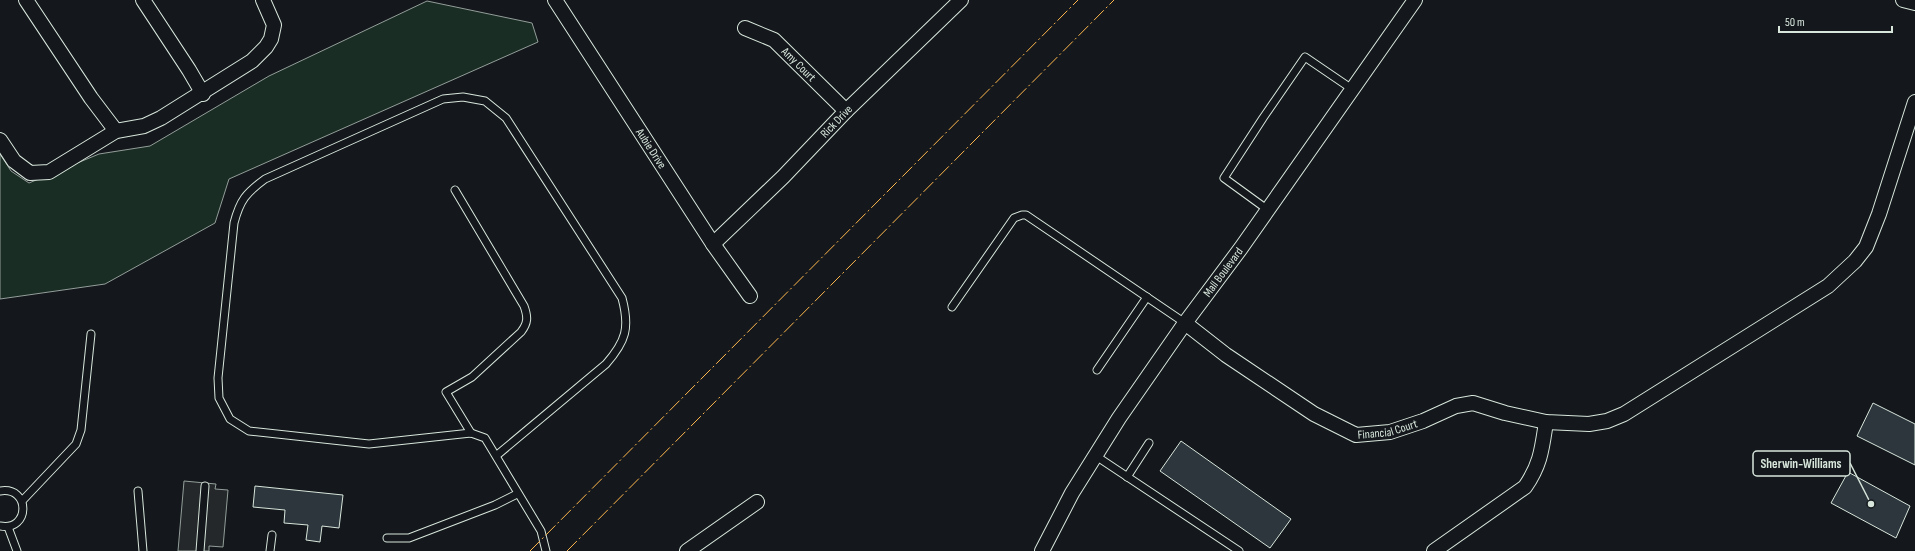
<svg xmlns="http://www.w3.org/2000/svg" width="1915" height="551" font-family="'Sofia Sans Condensed',sans-serif">
  <style>
    .green { fill: #1a2d24; stroke: #939e99 }
    .parking { fill: #24282b; stroke: #939e99 }
    .building { fill: #2c363c; stroke: #d8e6dc }
    .lines { fill: none; stroke-linecap: round; stroke-linejoin: round }
    .lane-casing { stroke: #d8e6dc; stroke-width: 9 }
    .street-casing { stroke: #d8e6dc; stroke-width: 16 }
    .lane { stroke: #14181c; stroke-width: 7 }
    .street { stroke: #14181c; stroke-width: 14 }
    .power { stroke: #ffb74d; stroke-width: 1; stroke-dasharray: 14 3 2 3; stroke-linecap: butt }
    .labels { text-anchor: middle; stroke-width: 3; stroke-linejoin: round; paint-order: stroke }
    .street-label { font-size: 12px; fill: #d8e6dc; stroke: #14181c }
    .leader { fill: none; stroke: #d8e6dc; stroke-width: 1.5 }
    .callout-dot { fill: #d8e6dc; stroke: #14181c; stroke-width: 1.5 }
    .callout { fill: #14181c; stroke: #d8e6dc; stroke-width: 1.5 }
    .callout-label { font-size: 13px; text-anchor: middle; font-weight: bold; fill: #d8e6dc }
  </style>
  <rect width="100%" height="100%" fill="#14181c"/>
  <path class="green" d="M427,1L532,23L538,42L229,179L215,223L105,284L0,299V154L11,171L29,183L99,154L150,146L269,76Z"/>
  <path class="parking" d="M184,481L216,484L215,489L228,490L223,547L209,546V551H178Z"/>
  <g class="building">
    <path d="M1873,403L1915,424V465L1857,436Z"/>
    <path d="M1181,441L1291,519L1270,548L1160,471Z"/>
    <path d="M1848,472L1910,506L1896,538L1831,503Z"/>
    <path d="M255,486L343,495L339,528L322,526L320,542L306,540L308,525L284,523L285,510L253,507Z"/>
  </g>
  <g class="lines">
    <defs>
      <g id="lane">
        <path d="M455,190L524,306C528,317 528,323 521,332L472,377L446,392L471,433"/>
        <path d="M1268,210L1224,178L1263,118L1305,57L1352,89"/>
        <path d="M952,307L1014,218L1022,215H1026L1185,323"/>
        <path d="M1097,370L1147,297"/>
        <path d="M496,456L606,364C626,341 630,328 622,298L506,118L485,101L463,97L443,99L265,179C246,193 240,200 234,223L218,378L219,398L230,419L249,431L369,444L471,433L485,438L541,531L546,551"/>
        <path d="M1096,456L1239,551"/>
        <path d="M1127,477L1149,443"/>
        <path d="M0,491C31,486 30,532 0,526"/>
        <path d="M138,491L143,551"/>
        <path d="M22,501L76,444L81,430L91,334"/>
        <path d="M8,527L17,551"/>
        <path d="M387,538H409L495,505L517,494"/>
        <path d="M200,551L205,486"/>
        <path d="M270,551L272,535"/>
      </g>
      <g id="street">
        <path d="M26,0L91,98L116,131"/>
        <path d="M143,0L189,70L203,94"/>
        <path id="s1" d="M555,0L713,244L750,296"/>
        <path d="M1903,0L1915,3"/>
        <path id="s2" d="M745,28L774,40L846,111"/>
        <path d="M0,140L14,161L30,173L49,172L116,131L144,126L161,118L252,61L266,47L271,39L274,25L263,0"/>
        <path id="s3" d="M713,244L783,177L846,111L961,0"/>
        <path id="s4" d="M1185,323L1226,355L1314,414L1356,435L1390,432L1423,421L1456,406L1473,403L1505,413L1546,422L1589,424L1607,421L1624,414L1828,286L1855,261L1866,247L1879,214L1915,102"/>
        <path d="M687,551L757,502"/>
        <path id="s5" d="M1042,551L1072,493L1119,418L1185,323L1241,248L1415,0"/>
        <path d="M1434,551L1525,487C1541,464 1542,448 1546,422"/>
      </g>
    </defs>
    <use href="#lane" class="lane-casing"/>
    <use href="#street" class="street-casing"/>
    <use href="#lane" class="lane"/>
    <use href="#street" class="street"/>
    <g class="power">
      <path d="M530,551L1078,0"/>
      <path d="M567,551L1114,0"/>
    </g>
  </g>
  <g class="labels">
    <g class="street-label">
      <text dy="4" stroke="none"><textPath href="#s2" startOffset="66">Amy Court</textPath></text>
      <text dy="4" stroke="none"><textPath href="#s3" startOffset="174">Rick Drive</textPath></text>
      <text dy="4" stroke="none"><textPath href="#s1" startOffset="177">Aubie Drive</textPath></text>
      <text dy="4" stroke="none"><textPath href="#s5" startOffset="333">Mall Boulevard</textPath></text>
      <text dy="4" stroke="none"><textPath href="#s4" startOffset="237">Financial Court</textPath></text>
    </g>
  </g>
  <path class="leader" d="M1871 504L1850 463"/>
  <circle class="callout-dot" cx="1871" cy="504" r="4"/>
  <rect class="callout" x="1753" y="451" width="97" height="25" rx="4"/>
  <g class="callout-label">
    <text x="1801" y="468">Sherwin-Williams</text>
  </g>
  <path d="M1779 26v6h113v-6" fill="none" stroke="#d8e6dc" stroke-width="2"/>
  <text x="1785" y="26" font-size="12" fill="#d8e6dc" stroke="#14181c" stroke-width="3" paint-order="stroke">50 m</text>
</svg>
